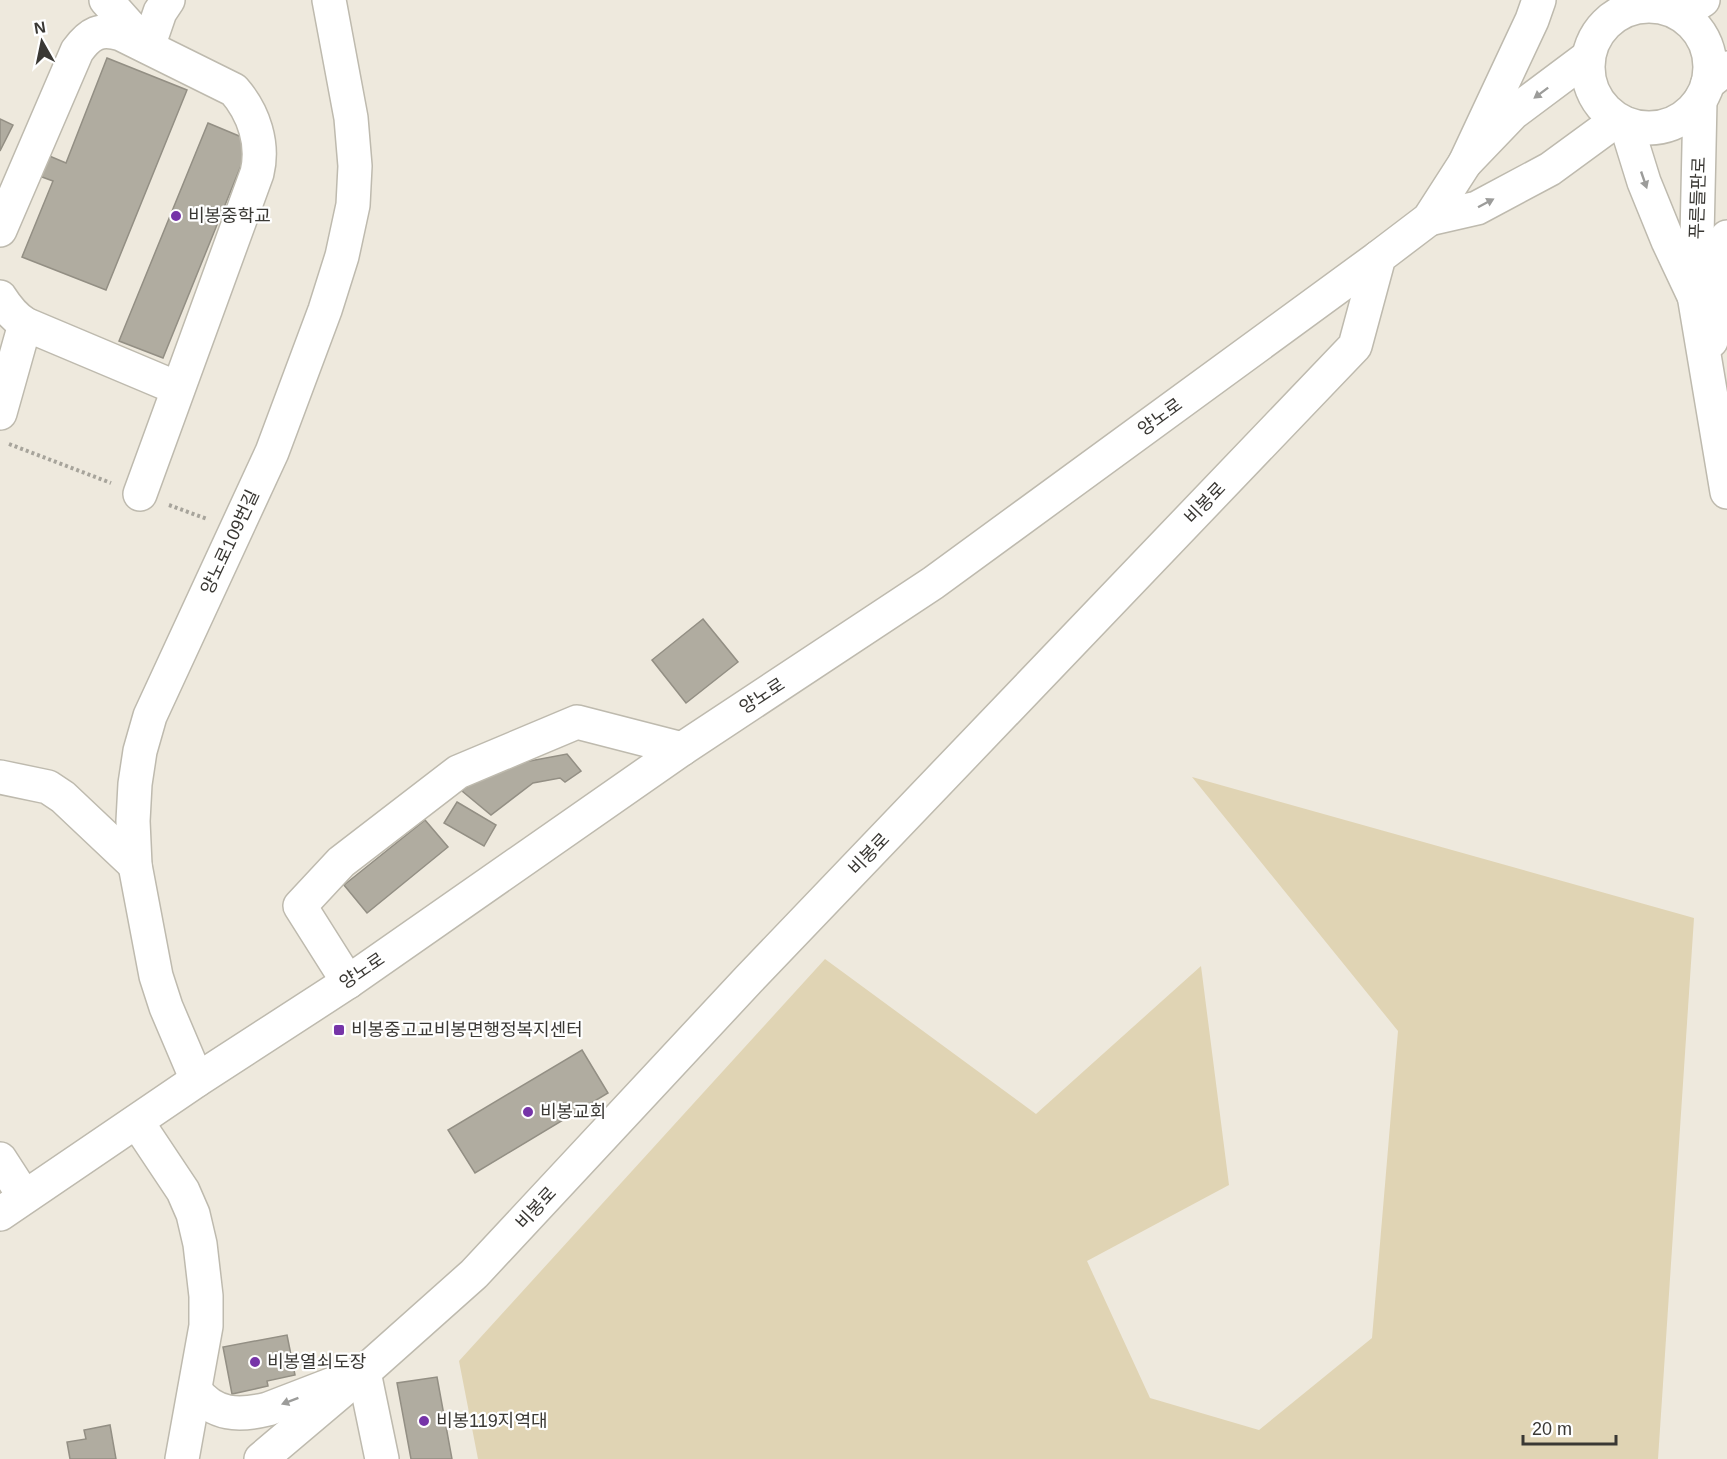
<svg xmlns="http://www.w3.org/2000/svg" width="1727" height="1459" font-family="Arial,'Noto Sans KR',sans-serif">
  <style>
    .green { fill: #e0d4b4 }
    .building { fill: #b0aca0; stroke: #938f84; stroke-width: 1.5 }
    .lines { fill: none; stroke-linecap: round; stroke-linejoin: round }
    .minor-casing { stroke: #bebaae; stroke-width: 36 }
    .major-casing { stroke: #bebaae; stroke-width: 36 }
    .path { stroke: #a7a49b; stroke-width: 4; stroke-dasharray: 3 3; stroke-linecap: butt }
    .minor { stroke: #fff; stroke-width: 33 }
    .major { stroke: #fff; stroke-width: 33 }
    .oneway { fill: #9c9c9a }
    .poi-dot { fill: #7634a8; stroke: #fff; stroke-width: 2 }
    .labels { text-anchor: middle; stroke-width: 4.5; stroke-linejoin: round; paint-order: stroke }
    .street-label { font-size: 18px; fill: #3a3834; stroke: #fff }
    .poi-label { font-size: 18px; fill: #3a3834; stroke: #fff; text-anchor: start }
  </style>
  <rect width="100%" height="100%" fill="#eee9dd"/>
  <path class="green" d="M1192,777L1694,918L1658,1459H478L459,1361L825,959L1036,1114L1201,966L1229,1185L1087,1261L1150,1398L1259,1430L1372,1338L1398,1031Z"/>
  <g class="building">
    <path d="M107,58L187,90L106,290L22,257L53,181L31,173L40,152L66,163Z"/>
    <path d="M0,119L13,125L0,151Z"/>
    <path d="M208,123L251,141L163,358L119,341Z"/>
    <path d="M703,619L738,662L686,703L652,660Z"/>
    <path d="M567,754L581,771L565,782L560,778L533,783L491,815L462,791L487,769Z"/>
    <path d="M457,802L496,825L484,846L444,823Z"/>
    <path d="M425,820L448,847L367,913L344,885Z"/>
    <path d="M582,1050L608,1093L475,1173L448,1130Z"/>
    <path d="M287,1335L295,1375L267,1381L268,1386L232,1394L223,1347Z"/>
    <path d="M437,1377L452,1459H411L397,1383Z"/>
    <path d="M110,1425L116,1459H70L67,1442L86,1439L84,1430Z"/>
  </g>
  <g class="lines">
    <defs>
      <g id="minor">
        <path d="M106,0L148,47L160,12L168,0"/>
        <path d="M1681,14L1703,0"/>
        <path d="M1708,83L1727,68"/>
        <path d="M1429,219L1477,208L1550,169L1617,120"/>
        <path d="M0,230L77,51C90,33 100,28 121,34L234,90C254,113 264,144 257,173L140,494"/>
        <path d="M0,297C7,308 14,317 25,324L177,388"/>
        <path d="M0,413L25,324"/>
        <path d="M0,777L48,787L63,797L135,865"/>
        <path d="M348,982L300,906L341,862L458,772L577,722L682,749"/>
        <path d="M197,1080L166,1007L156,976L135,865L133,821L135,784L140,751L150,716L272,452L325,310L342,256L353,205L355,166L351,118L329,0"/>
        <path d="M137,1122L183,1191L193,1214L200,1244L206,1296V1326L182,1459"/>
        <path d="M0,1159L24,1196"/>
        <path d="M0,1214L197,1080L348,982L682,749L933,583L1379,257"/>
        <path d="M195,1390C214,1416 239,1416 268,1409L364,1372L382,1459"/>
        <path d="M261,1459L364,1372L474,1274L749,979L1355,346L1379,257L1429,219L1465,163L1513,113L1588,57"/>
      </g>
      <g id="major">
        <circle cx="1649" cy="67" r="61"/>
        <path d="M1700,101L1697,237L1694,295L1727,492"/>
        <path d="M1626,124L1644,182L1668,241L1693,294"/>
        <path d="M1465,163L1532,20L1539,0"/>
        <path d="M1711,341L1727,237"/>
      </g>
    </defs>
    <use href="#minor" class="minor-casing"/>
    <use href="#major" class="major-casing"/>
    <g class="path">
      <path d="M9,444L111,483"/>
      <path d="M169,505L207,519"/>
    </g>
    <use href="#minor" class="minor"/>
    <use href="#major" class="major"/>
  </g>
  <defs><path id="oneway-solid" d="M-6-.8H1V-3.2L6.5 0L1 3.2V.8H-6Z" transform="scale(1.5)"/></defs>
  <g class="oneway">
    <use href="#oneway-solid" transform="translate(1541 93) rotate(143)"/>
    <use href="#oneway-solid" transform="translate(1644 180) rotate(71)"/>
    <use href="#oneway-solid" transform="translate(1486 203) rotate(-28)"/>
    <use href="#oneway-solid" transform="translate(290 1401) rotate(159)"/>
  </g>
  <g class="poi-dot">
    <circle cx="176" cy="216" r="6"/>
    <rect x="333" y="1024" width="12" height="12" rx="3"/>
    <circle cx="528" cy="1112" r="6"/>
    <circle cx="255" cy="1362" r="6"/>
    <circle cx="424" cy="1421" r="6"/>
  </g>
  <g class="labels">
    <g class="street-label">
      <text transform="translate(1698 198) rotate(-88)" y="6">푸른들판로</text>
      <text transform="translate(1160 417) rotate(-36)" y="6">양노로</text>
      <text transform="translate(1205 503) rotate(-46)" y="6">비봉로</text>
      <text transform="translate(230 542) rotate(-65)" y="6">양노로109번길</text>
      <text transform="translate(762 696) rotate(-33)" y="6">양노로</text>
      <text transform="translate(869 854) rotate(-46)" y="6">비봉로</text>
      <text transform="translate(362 971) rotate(-34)" y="6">양노로</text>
      <text transform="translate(536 1208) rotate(-47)" y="6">비봉로</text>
    </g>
    <g class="poi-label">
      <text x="188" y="222">비봉중학교</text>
      <text x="351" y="1036">비봉중고교비봉면행정복지센터</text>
      <text x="540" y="1118">비봉교회</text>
      <text x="267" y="1368">비봉열쇠도장</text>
      <text x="436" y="1427">비봉119지역대</text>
    </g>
  </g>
  <g transform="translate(42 42) rotate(351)" stroke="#ffffff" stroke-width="4.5" paint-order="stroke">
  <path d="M0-4.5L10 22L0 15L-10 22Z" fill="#3a3834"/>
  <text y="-9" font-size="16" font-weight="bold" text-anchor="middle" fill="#3a3834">N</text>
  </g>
  <path d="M1523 1435v9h93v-9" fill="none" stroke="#3a3834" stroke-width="3"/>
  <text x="1532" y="1435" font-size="18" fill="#3a3834" stroke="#ffffff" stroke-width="4.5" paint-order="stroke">20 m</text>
</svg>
